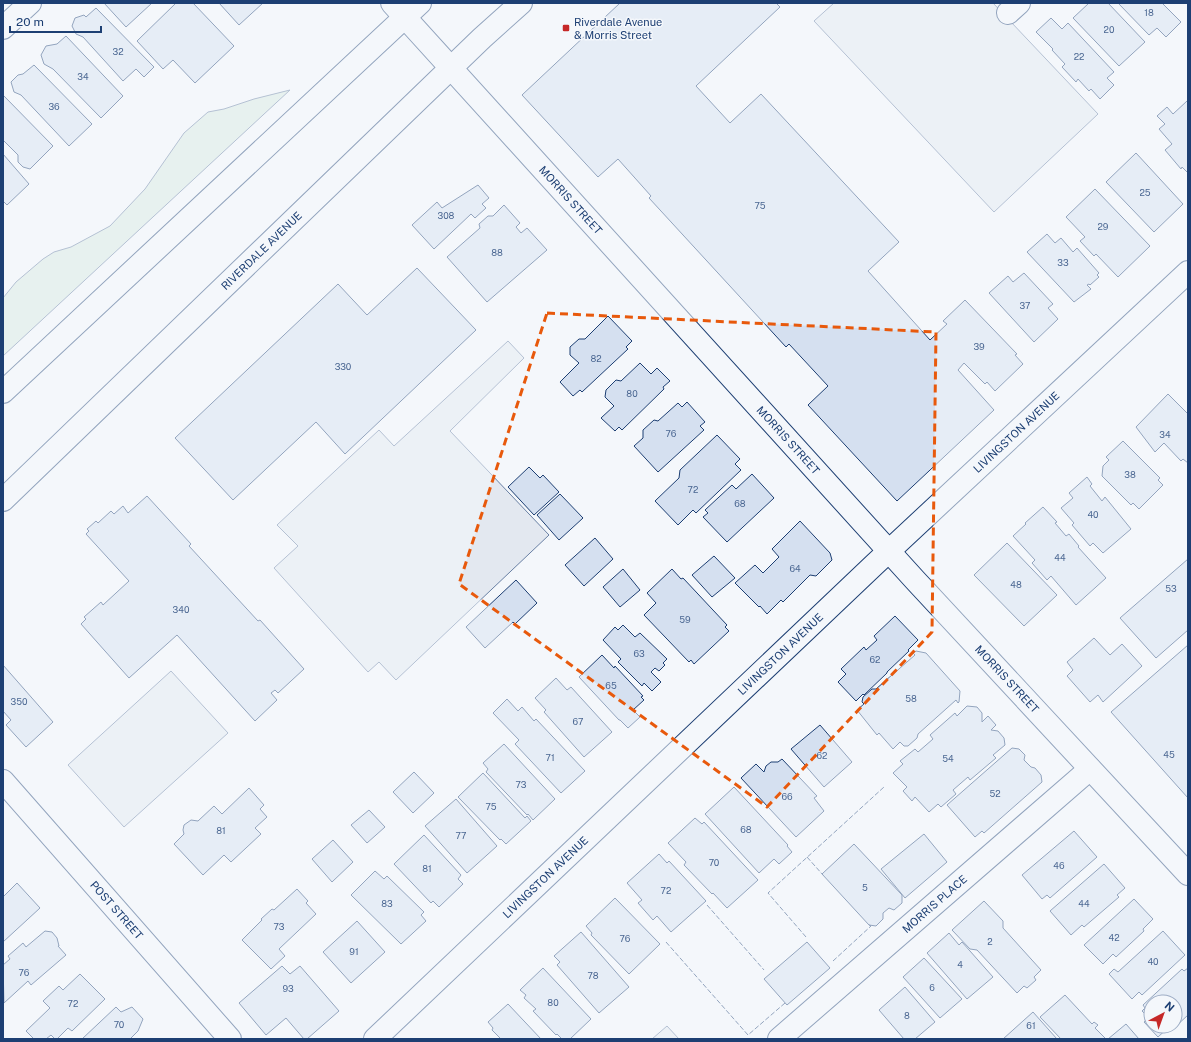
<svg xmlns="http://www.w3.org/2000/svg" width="1191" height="1042" font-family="'Public Sans',sans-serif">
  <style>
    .green { fill: #d7e8df; stroke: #687fa3 }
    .parking { fill: #e3e8f0; stroke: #687fa3 }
    .building { fill: #d5e0f0; stroke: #1d3f73 }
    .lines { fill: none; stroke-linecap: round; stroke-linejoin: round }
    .street-casing { stroke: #1d3f73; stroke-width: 24 }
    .secondary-casing { stroke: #1d3f73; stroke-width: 24 }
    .street { stroke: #f4f7fb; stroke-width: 22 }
    .secondary { stroke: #f4f7fb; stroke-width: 22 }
    .fence { stroke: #1d3f73; stroke-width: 1; stroke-dasharray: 5 2; stroke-linecap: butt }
    .marked { fill: none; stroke: #e8590c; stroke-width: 3; stroke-dasharray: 8 5; stroke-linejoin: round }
    .poi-dot { fill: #c62828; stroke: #f4f7fb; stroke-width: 1.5 }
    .labels { text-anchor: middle; stroke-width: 3; stroke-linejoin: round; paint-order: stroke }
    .number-label { font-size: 9px; fill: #4b6792 }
    .poi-label { font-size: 11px; fill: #1d3f73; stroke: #f4f7fb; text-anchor: start }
    .street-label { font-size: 11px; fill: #1d3f73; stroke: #f4f7fb }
  </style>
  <rect width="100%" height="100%" fill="#f4f7fb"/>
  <path class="green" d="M290,90L3,356V298L16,282L43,259L54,252L71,247L110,226L145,189L184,133L208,112L224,109L254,99Z"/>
  <g class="parking">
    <path d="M834,3H993L1098,114L994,212L814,21Z"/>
    <path d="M508,341L524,358L450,431L549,535L396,680L379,662L368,672L274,568L298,546L277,525L379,430L394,446Z"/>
    <path d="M171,671L228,733L124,827L68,765Z"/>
    <path d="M667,1026L679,1039H652Z"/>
  </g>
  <g class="building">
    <path d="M104,3H152L126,27Z"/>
    <path d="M176,3H193L234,46L195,83L173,60L163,69L137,41Z"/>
    <path d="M219,3H263L239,25Z"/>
    <path d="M620,3H776L780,7L696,86L730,123L761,94L899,242L868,271L930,340L947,324L943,321L965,300L1017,354L1015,355L1023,364L995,391L987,382L985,384L964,363L958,370L994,410L897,501L808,405L828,386L789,344L786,347L649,198L651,196L618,159L598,177L522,95Z"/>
    <path d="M1089,3H1108L1145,42L1119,66L1073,18Z"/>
    <path d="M1118,3H1162L1181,22L1166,37L1157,28L1149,35Z"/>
    <path d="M96,8L154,67L144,77L136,69L123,81L83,37L76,34L72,26L75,18L84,15L86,17Z"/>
    <path d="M1051,18L1062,29L1068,23L1114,72L1107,78L1114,85L1100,99L1091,89L1089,91L1078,79L1076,82L1062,67L1065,64L1052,50L1053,49L1036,32Z"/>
    <path d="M66,36L123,96L101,118L53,69L44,64L41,55L46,46L57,44Z"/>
    <path d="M34,65L92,124L69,146L21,95L14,92L11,82L18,75L23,74Z"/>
    <path d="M3,95L53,146L30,169L23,167L18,162V155L3,140Z"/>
    <path d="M1187,101L1188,102V173L1182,167L1181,169L1165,150L1172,144L1159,129L1165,124L1157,116L1167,107L1173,114Z"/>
    <path d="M1136,153L1183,204L1154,232L1106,182Z"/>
    <path d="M3,154L29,184L7,205L3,201Z"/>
    <path d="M478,185L489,198L482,204L486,208L475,218L471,214L434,249L412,225L437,202L442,208Z"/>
    <path d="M1095,189L1150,246L1118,277L1096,254L1094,256L1080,241L1085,237L1066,217Z"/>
    <path d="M504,205L520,223L516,227L521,233L527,228L547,250L487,302L447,257L480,228L479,224L488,216H493Z"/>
    <path d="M1047,234L1055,243L1061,238L1073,252L1077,248L1099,273L1097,275L1099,277L1090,285L1089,284L1087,285L1091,289L1074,302L1027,252Z"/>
    <path d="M417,268L476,330L345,454L316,422L233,500L175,438L338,284L367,315Z"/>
    <path d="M1024,273L1053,304L1048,308L1058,319L1034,342L989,293L1008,276L1013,282Z"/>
    <path d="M608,316L632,341L626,347L628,349L582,392L580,390L573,396L560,382L579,363L570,355V347L579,339H585Z"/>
    <path d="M640,363L651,374L657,368L670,381L663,387L664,389L622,430L619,427L615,431L601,418L614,406L605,397L606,390L616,380L621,381Z"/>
    <path d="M1168,394L1188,414V463L1183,459L1181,461L1164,443L1155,452L1136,427Z"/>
    <path d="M687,402L705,422L700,426L704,430L658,472L634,446L643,438V430L654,420L658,421L678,403L682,407Z"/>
    <path d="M717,435L740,459L735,464L741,470L696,513L693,510L678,525L655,501L679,478L680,470Z"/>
    <path d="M1123,441L1160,478L1158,480L1163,485L1139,509L1133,503L1131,505L1102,476L1103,466L1109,460L1106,457Z"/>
    <path d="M529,467L540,478L543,475L559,492L534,515L508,487Z"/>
    <path d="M752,474L774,498L727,542L703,517L708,513L705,510L732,485L736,489Z"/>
    <path d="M1087,477L1092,484L1090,486L1102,501L1105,497L1131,529L1103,553L1093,543L1090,546L1072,525L1074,523L1061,508L1073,498L1069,493Z"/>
    <path d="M560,494L583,518L559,540L537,515Z"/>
    <path d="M147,496L191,544L189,546L258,621L260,620L304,669L278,693L275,690L271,693L277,700L255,721L177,635L129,678L81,624L86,619L84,617L101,602L103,605L129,581L86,534L89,531L87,529L96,521L98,523L111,511L114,514L123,506L128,513Z"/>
    <path d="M1043,507L1057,522L1055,523L1066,536L1069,534L1079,546L1078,547L1106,578L1076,605L1051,576L1047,580L1032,563L1035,560L1013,536L1026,524L1025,523Z"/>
    <path d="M800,521L830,553L832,560L816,576L810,575L783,602L781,600L767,614L760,606L759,607L735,583L755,565L763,573L779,557L772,549Z"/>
    <path d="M595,538L613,559L584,586L565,565Z"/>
    <path d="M1007,543L1057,595L1024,626L974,575Z"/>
    <path d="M714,556L735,578L712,597L692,575Z"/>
    <path d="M1188,559V630L1156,658L1120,618Z"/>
    <path d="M623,569L640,590L620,607L603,587Z"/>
    <path d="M672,569L681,579L683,578L727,625L725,627L729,631L694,664L691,660L689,662L644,615L656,603L647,593Z"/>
    <path d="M516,580L537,603L515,624L513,622L485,648L466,627Z"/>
    <path d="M895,616L918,640L908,650L909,651L887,672V673L864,695L863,694L856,701L838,682L846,674L841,669L864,647L866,650L877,640L874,636Z"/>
    <path d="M623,625L635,637L640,633L667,659L663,663L665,665L659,671L655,668L651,672L661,682L652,691L644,683L642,686L618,662L621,659L603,640L615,627L618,630Z"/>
    <path d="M1094,638L1110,655L1122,644L1142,666L1103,702L1098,695L1090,702L1067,676L1073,670L1067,662Z"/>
    <path d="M1188,645V798L1111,712Z"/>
    <path d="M916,651L926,653L960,691L959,702L958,703L956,700L918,734L917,738L908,746H904L900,742L893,749L879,733L877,735L857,710L864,704L862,702L863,697L872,689H876L915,655L913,653Z"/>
    <path d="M602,655L614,668L615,666L643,696L641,697L644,700L633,710L640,717L628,728L620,720H619L579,677Z"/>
    <path d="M3,665L53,722L26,747L6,725L11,720L3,711Z"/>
    <path d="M556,678L567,690L571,687L612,732L584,757L544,712L546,710L535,698Z"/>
    <path d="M507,699L518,711L522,707L534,721L536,719L585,771L561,793L515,744L519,740L493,713Z"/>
    <path d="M967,706L977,707L982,713V722L988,716L996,725L991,730L998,731L1004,738L1005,745L993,755L996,758L970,780L968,777L953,790L956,794L941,807L938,804L929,812L915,797L912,801L903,791L907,787L893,773L903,764L900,761L915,749L918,752L933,739L930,735L955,713L957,716Z"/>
    <path d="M820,725L852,762L824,787L791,749Z"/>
    <path d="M504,744L555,799L533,820L528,814L527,815L486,772L488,769L483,763Z"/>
    <path d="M1012,748L1019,749L1025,755L1024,760L1031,767L1035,768L1041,775L1042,782L984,833L982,831L975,837L947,805Z"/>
    <path d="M782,759L817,796L814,798L824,811L796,837L741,778L756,764L764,772L766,766L771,762H778Z"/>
    <path d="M414,772L434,793L413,813L393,792Z"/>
    <path d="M483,773L525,818L527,816L531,821L506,844L501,839L500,840L458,797Z"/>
    <path d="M734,787L788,845L787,846L792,852L779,864L774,859L759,873L705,814Z"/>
    <path d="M249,788L264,805L260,809L267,817L255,828L261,834L231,862L224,855L203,875L174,844L184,834L183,830L184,825L191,820L198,821L214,806L222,814Z"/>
    <path d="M456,799L497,846L467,873L425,826Z"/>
    <path d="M369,810L385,827L367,843L351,825Z"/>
    <path d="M695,818L702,824L704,822L758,880L727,908L713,893L712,894L684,865L686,862L668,843Z"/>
    <path d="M1074,831L1097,857L1050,898L1047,895L1042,899L1022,875Z"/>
    <path d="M924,834L947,862L905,898L881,869Z"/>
    <path d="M424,835L461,875L458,879L463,884L439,907L433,901L431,903L394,864Z"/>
    <path d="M333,840L353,862L332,882L312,859Z"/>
    <path d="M854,844L902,895V903L894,910L889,908L883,913V919L876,926L869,925L822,874Z"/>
    <path d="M659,854L667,863L669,861L706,901L671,932L657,916L653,920L638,903L642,900L627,883Z"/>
    <path d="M1104,864L1125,888L1117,895L1119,897L1084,927L1082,925L1071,935L1050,911Z"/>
    <path d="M375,871L384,879L387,876L424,912L421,915L426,921L401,944L351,895Z"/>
    <path d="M17,883L40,908L3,942V897Z"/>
    <path d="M297,889L308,901L306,903L316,914L279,949L285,956L271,969L242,940L262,920L261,919L272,909L274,910Z"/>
    <path d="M615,898L660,944L629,974L591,935L592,933L586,926Z"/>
    <path d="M1134,899L1153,919L1143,929L1144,931L1116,957L1113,954L1103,964L1084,945Z"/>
    <path d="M984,901L1003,921V928L1041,970L1034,977L1036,980L1027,988L1024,986L1017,993L977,950L970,949L952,930Z"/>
    <path d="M357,921L385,952L351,983L323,952Z"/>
    <path d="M45,931L52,932L57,938L59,946H58L66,955L31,985L28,981L4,1003L3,965L10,959L8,956L23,943L26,947Z"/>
    <path d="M1163,931L1185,955L1142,995L1139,992L1132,999L1109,974L1114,969L1118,972Z"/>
    <path d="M581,932L629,987L599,1013L557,965L560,962L554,956Z"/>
    <path d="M949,933L959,945L962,942L993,977L967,999L927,953Z"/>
    <path d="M807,942L830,968L787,1005L764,979Z"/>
    <path d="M924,958L962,999L940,1018L903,977Z"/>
    <path d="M282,966L290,974L300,966L339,1011L307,1039H304L286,1018L266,1035L239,1003Z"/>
    <path d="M543,968L591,1019L570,1039H562L557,1034L556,1035L533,1011L536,1009L524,998L526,995L520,990Z"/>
    <path d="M1188,968V1015L1175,1027L1173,1026H1175V1002H1151V1026H1170L1158,1037L1144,1022L1149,1018L1142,1011L1145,1008L1143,1005L1182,969L1184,971Z"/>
    <path d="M80,974L105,999L72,1031L68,1028L57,1039H55L51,1035L46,1039H34L26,1031L50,1008L43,1001L59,986L63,990Z"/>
    <path d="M905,987L935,1022L915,1039H904L879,1010Z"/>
    <path d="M1065,995L1092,1024L1094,1022L1098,1025L1095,1028L1106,1039H1061L1040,1017Z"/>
    <path d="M508,1004L541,1039H501L492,1030L493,1028L488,1022Z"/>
    <path d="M116,1007L121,1012L132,1007L143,1019L138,1031L130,1039H82Z"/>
    <path d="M1033,1012L1057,1039H1003Z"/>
    <path d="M1126,1024L1139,1039H1108Z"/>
  </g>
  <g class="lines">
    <defs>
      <g id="street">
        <path d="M1008,13L1019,3"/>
        <path d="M3,28L30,3"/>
        <path id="s1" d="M3,781L230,1039"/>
        <path id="s2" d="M375,1039L875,564L1188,272"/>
        <path id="s3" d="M779,1039L1090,769"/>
      </g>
      <g id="secondary">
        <path id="s4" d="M392,3L915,580L1188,874"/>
        <path d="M3,392L420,3"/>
        <path id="s5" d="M3,500L482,38L521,3"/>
      </g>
    </defs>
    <use href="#street" class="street-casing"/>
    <use href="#secondary" class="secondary-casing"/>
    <use href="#street" class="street"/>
    <use href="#secondary" class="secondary"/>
    <g class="fence">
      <path d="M807,857L823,875"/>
      <path d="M707,905L764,970"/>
      <path d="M806,937L768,893L884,787"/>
      <path d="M666,942L748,1035L785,1003"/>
      <path d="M833,961L871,926L869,925"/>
    </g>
  </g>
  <path d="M0 0H1191V1042H0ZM547,313L936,332L932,632L767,807L459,584Z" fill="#f4f7fb" fill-opacity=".55" fill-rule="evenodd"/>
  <path class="marked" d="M547,313L936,332L932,632L767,807L459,584Z"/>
  <rect class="poi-dot" x="562" y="24" width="8" height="8" rx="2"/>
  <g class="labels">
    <g class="number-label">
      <text x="1149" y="16">18</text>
      <text x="1109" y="33">20</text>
      <text x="118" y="55">32</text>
      <text x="1079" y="60">22</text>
      <text x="83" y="80">34</text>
      <text x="54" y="110">36</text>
      <text x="1145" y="196">25</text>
      <text x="760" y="209">75</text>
      <text x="446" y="219">308</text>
      <text x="1103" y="230">29</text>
      <text x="497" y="256">88</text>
      <text x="1063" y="266">33</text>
      <text x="1025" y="309">37</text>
      <text x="979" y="350">39</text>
      <text x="596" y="362">82</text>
      <text x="343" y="370">330</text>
      <text x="632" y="397">80</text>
      <text x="671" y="437">76</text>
      <text x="1165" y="438">34</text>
      <text x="1130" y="478">38</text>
      <text x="693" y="493">72</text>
      <text x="740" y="507">68</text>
      <text x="1093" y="518">40</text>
      <text x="1060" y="561">44</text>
      <text x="795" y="572">64</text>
      <text x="1016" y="588">48</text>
      <text x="1171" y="592">53</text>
      <text x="181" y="613">340</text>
      <text x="685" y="623">59</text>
      <text x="639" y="657">63</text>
      <text x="875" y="663">62</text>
      <text x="611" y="689">65</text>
      <text x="911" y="702">58</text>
      <text x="19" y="705">350</text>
      <text x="578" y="725">67</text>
      <text x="1169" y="758">45</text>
      <text x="822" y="759">62</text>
      <text x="550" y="761">71</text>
      <text x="948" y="762">54</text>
      <text x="521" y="788">73</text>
      <text x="995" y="797">52</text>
      <text x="787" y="800">66</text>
      <text x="491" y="810">75</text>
      <text x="746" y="833">68</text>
      <text x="221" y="834">81</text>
      <text x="461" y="839">77</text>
      <text x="714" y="866">70</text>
      <text x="1059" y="869">46</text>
      <text x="427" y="872">81</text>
      <text x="865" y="891">5</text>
      <text x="666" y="894">72</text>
      <text x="387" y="907">83</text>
      <text x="1084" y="907">44</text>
      <text x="279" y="930">73</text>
      <text x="1114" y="941">42</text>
      <text x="625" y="942">76</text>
      <text x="990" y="945">2</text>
      <text x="354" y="955">91</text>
      <text x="1153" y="965">40</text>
      <text x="960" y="968">4</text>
      <text x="24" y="976">76</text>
      <text x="593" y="979">78</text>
      <text x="932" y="991">6</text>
      <text x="288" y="992">93</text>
      <text x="553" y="1006">80</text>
      <text x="73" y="1007">72</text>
      <text x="907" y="1019">8</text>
      <text x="119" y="1028">70</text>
      <text x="1031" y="1029">61</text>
    </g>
    <g class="poi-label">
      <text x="574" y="26">Riverdale Avenue<tspan x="574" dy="13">&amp; Morris Street</tspan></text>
    </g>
    <g class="street-label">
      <text dy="4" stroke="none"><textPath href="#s4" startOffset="266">MORRIS STREET</textPath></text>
      <text dy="4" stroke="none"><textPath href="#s5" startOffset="359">RIVERDALE AVENUE</textPath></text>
      <text dy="4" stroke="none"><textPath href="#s2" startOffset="883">LIVINGSTON AVENUE</textPath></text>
      <text dy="4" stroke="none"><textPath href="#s4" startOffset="590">MORRIS STREET</textPath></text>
      <text dy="4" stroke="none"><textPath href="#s2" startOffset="559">LIVINGSTON AVENUE</textPath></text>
      <text dy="4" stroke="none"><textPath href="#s4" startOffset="914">MORRIS STREET</textPath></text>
      <text dy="4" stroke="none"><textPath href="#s2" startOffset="235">LIVINGSTON AVENUE</textPath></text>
      <text dy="4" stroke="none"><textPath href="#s3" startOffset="206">MORRIS PLACE</textPath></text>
      <text dy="4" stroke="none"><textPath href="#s1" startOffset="172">POST STREET</textPath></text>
    </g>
  </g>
  <rect width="1191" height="1042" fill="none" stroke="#1d3f73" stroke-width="8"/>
  <g transform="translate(1163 1014) rotate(41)"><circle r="19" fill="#f4f7fb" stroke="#9eadc5"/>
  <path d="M0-3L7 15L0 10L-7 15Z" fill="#c62828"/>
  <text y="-6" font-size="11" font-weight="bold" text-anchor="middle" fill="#1d3f73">N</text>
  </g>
  <path d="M10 26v6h91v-6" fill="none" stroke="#1d3f73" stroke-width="2"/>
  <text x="16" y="26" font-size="12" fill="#1d3f73" stroke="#f4f7fb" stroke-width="3" paint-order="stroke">20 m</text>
</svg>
